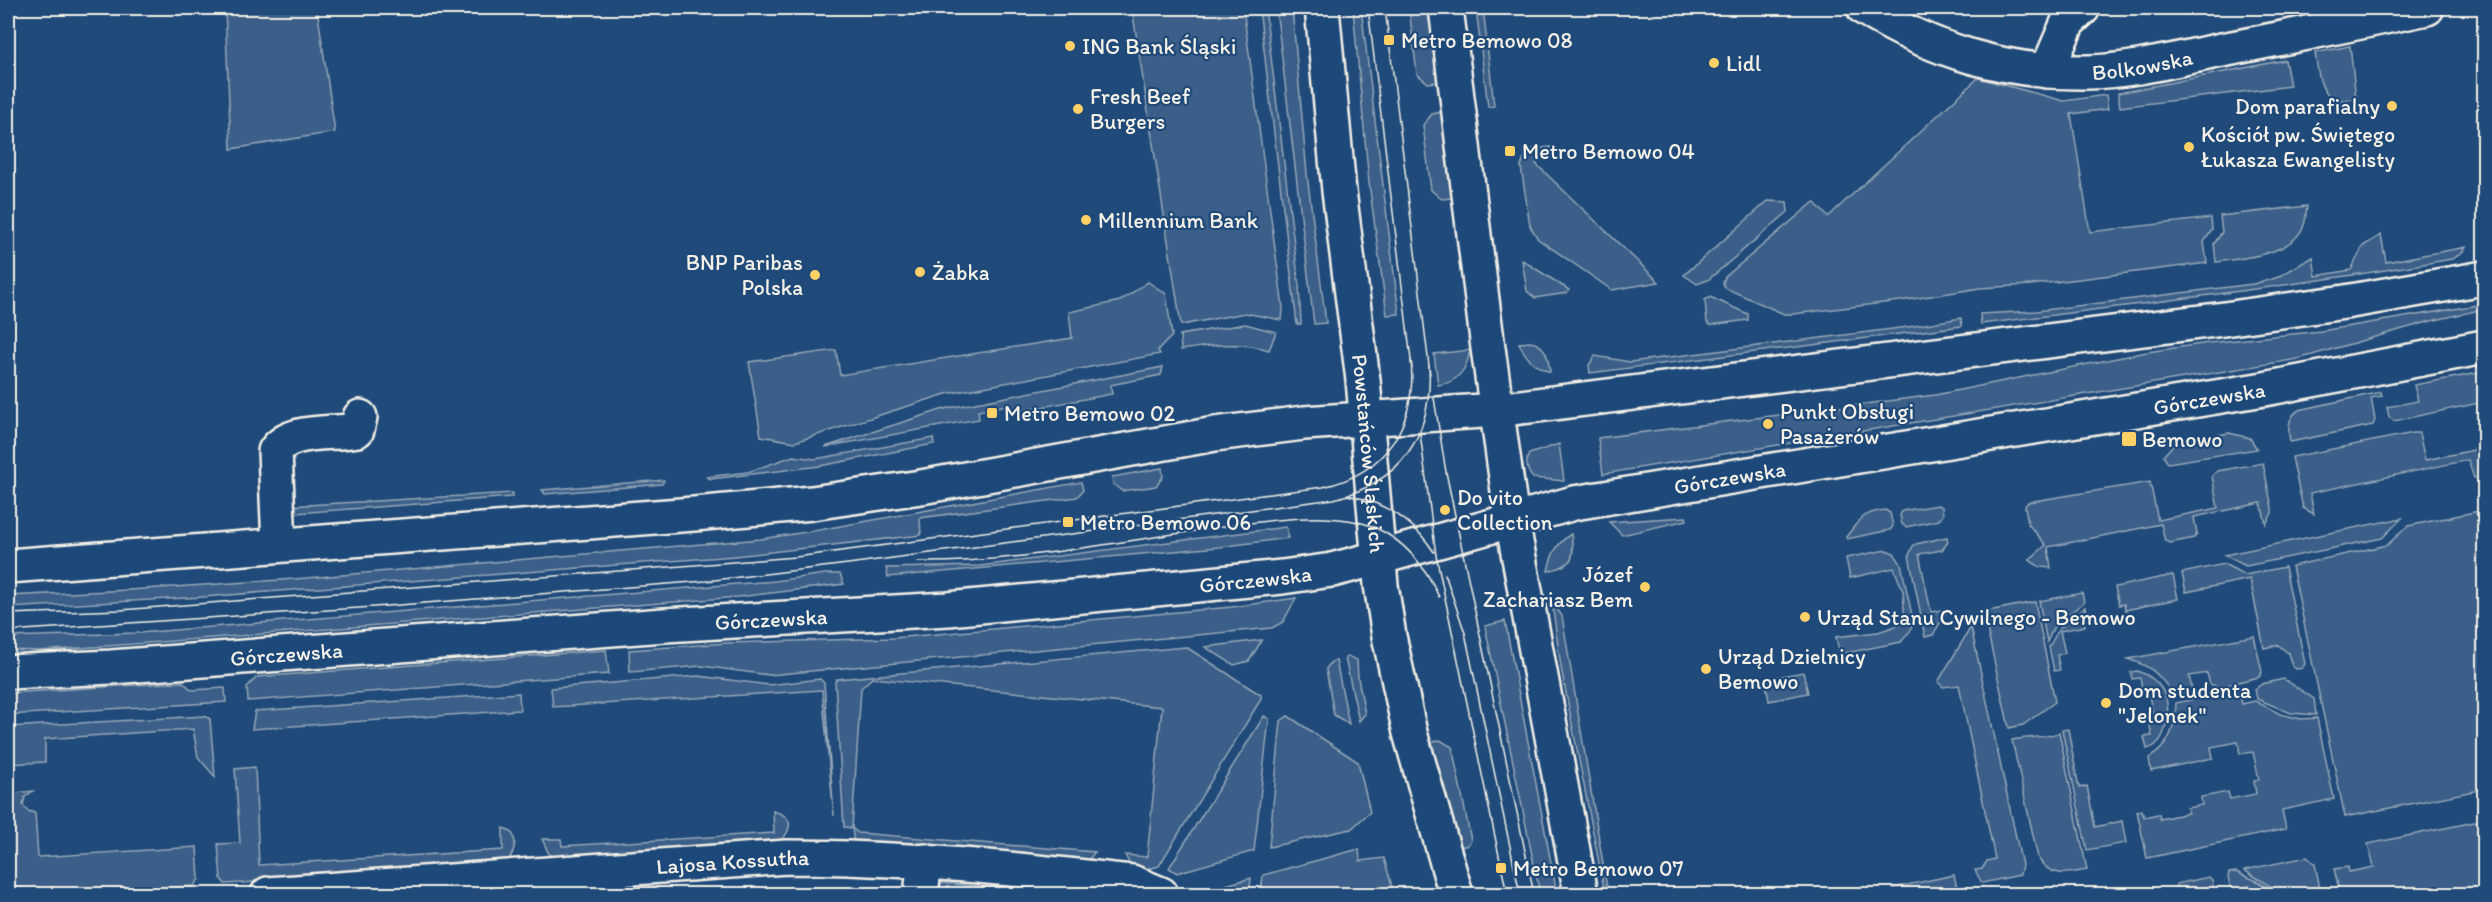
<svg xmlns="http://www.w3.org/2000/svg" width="2492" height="902" font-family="Itim,sans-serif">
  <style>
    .green { fill: #3a5f88; stroke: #97a8b8; stroke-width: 1.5 }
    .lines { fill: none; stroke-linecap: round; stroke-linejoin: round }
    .street-casing { stroke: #f4f1e8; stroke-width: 38 }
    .secondary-casing { stroke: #f4f1e8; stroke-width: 38 }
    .street { stroke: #1f4a7a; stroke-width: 33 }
    .secondary { stroke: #1f4a7a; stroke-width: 33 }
    .tram { stroke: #f4f1e8; stroke-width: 1.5 }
    .poi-dot { fill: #ffd166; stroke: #1f4a7a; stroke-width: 2 }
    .labels { text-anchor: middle; stroke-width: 4.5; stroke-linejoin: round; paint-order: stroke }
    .poi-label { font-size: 22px; fill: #f4f1e8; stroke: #1f4a7a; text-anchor: start }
    .street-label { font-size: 22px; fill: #f4f1e8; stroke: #1f4a7a }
  </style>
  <rect width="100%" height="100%" fill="#1f4a7a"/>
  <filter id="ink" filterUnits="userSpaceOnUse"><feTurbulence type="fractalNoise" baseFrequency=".0167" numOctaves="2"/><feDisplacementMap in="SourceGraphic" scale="12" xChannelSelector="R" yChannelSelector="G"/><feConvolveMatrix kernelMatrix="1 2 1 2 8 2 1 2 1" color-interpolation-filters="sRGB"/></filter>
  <g filter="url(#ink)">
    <g class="green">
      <path d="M225,8H317L335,132L231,149Z"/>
      <path d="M1132,8H1243L1283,308L1282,320L1245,313L1181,325Z"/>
      <path d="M1259,8H1265L1299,285L1301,324H1297Z"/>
      <path d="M1276,8H1292L1307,174L1326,323L1314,324Z"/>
      <path d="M1353,8H1361L1399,314L1387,315L1369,183Z"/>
      <path d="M1409,8H1428L1438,82L1428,83L1417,74Z"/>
      <path d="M1476,8H1483L1494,106L1488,107Z"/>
      <path d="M2350,46L2356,99C2351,99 2346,100 2341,100C2319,100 2318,70 2315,53Z"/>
      <path d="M2285,60L2290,86L2120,107L2118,93Z"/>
      <path d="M1978,78L2064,101L2106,95L2108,109L2071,114L2090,232L2211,218L2212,230L2204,242L2207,263L2031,285L1980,288L1900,301L1793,314H1784L1725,288L1723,283L1725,277L1814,202L1828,217Z"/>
      <path d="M1442,112L1452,198L1442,199L1431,190L1423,125L1432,114Z"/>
      <path d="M1551,147L1536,164L1659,282L1612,290L1538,239L1530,226L1521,166L1527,150Z"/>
      <path d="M1768,201L1787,202L1788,212L1708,280L1697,284L1684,275Z"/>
      <path d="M2307,206C2306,212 2306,220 2304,225C2293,255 2243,258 2216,262L2214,244L2222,232L2220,216Z"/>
      <path d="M2381,235L2386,262L2466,247L2461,254L2452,259C2296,286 2138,304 1981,324L1980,314L2036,311L2253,284L2276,278L2313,257L2316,276L2351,270L2363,246Z"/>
      <path d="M1522,260L1569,290L1567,293L1535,298L1527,291Z"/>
      <path d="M1148,282L1166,294L1172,336L1158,350L1160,354L946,394L795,442L761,436L749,362L836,350L840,375L1072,338L1069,312L1120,301Z"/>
      <path d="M1710,297L1748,314V320L1710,325L1707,322L1705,300Z"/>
      <path d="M2484,304V309L2431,321L2298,359L1603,474L1598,438L1935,395L2147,352L2209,343L2321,331Z"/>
      <path d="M1961,318L1962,326L1590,373L1589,365L1595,356L1630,362L1908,327Z"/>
      <path d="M1245,324L1276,332L1269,350C1239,341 1212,345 1181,350L1180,335Z"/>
      <path d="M1531,342C1547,345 1548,358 1550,372C1535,367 1525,357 1519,343Z"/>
      <path d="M1470,350C1467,369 1458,383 1438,385L1434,354Z"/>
      <path d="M1163,367L1161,375L1110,385L1112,394L1009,413L1007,405L978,411L979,419L825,447L944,409Z"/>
      <path d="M2484,372V402L2394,421L2389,417L2387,407L2418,401L2414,385Z"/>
      <path d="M2381,392L2382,396L2371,398L2375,420L2373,425L2290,442C2288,430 2287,417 2299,410Z"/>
      <path d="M2229,433L2250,438L2257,449L2168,463L2163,456L2176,442Z"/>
      <path d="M2413,433H2419L2425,460L2484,448V477L2474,478L2468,460L2310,493L2314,514L2303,508L2292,457Z"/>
      <path d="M933,438L934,444L820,466L711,479L706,477L748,472L793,456L815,459Z"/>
      <path d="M1559,444L1564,481L1533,478C1527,472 1525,461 1529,454Z"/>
      <path d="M2263,463L2272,508V513L2266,524L2261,503L2194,517L2197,534L2194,538L2170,543L2165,541L2161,524L2048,547L2051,568L2040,567L2029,560L2046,545L2028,524L2025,506L2028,502L2150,482L2158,520L2218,508L2212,476L2217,471Z"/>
      <path d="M1162,468L1163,477L1156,486L1122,491L1113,484L1112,477Z"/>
      <path d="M664,480L662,484L545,494L542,490Z"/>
      <path d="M1081,482L1083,490L1077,497L920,518L921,535L735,556L203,597L8,608V596L129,590L295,579L761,539L819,530Z"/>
      <path d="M513,493L512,497L296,513L290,506Z"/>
      <path d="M1938,505L1942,507L1943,515L1939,520L1906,527L1902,524L1900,515L1902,511Z"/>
      <path d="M1885,510L1890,513L1893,526L1890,530L1847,539L1846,537C1860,519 1862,513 1885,510Z"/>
      <path d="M2484,510V789L2345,817L2292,566L2387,545L2408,526Z"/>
      <path d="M1686,517L1687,520L1622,535L1609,522Z"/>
      <path d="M2402,518L2382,538L2246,566L2224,555Z"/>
      <path d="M1286,527L1288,538L1219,547L888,577L886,568L980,566Z"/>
      <path d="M1571,534C1575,559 1574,565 1548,571C1551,555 1557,543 1571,534Z"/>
      <path d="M1947,537L1948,542L1942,550L1919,554L1931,612L1948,609L1933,635L1925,637L1909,555L1913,546L1916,544Z"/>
      <path d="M1886,550L1894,553L1901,564L1913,620L1911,630L1901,642L1846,653C1837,650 1838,646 1836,637L1878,632L1905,623L1903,591L1894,568L1850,578L1846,558Z"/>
      <path d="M2224,564L2245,575L2285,567L2305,664L2302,668L2296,669L2292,666L2288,653L2278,645L2264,648L2250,579L2186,592L2182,573Z"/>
      <path d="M825,574H840L844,584L738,597L147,643L40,651L8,650V637L138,633L775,581Z"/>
      <path d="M2173,575L2178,599L2125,610L2124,604L2119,605L2115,587Z"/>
      <path d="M2082,593L2084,602L2054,626L2047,642L2039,601Z"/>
      <path d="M1296,598L1283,622L1272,628L769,675L702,666L630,672L629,650L727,643L894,638L1232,607Z"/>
      <path d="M2035,602L2055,702L2023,725L2009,728L1984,615L1988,611Z"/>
      <path d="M2085,607L2086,612L2082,613L2085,626L2060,631L2065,653L2057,655L2060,670L2054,671L2049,647L2059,629Z"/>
      <path d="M1557,609L1562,616L1608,894H1605L1561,667L1553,610Z"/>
      <path d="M1505,621L1557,894H1540L1485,626Z"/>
      <path d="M1971,627L2022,865L2020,875L1982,883L1975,870L1982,869L1987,861L1995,859L1959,685L1943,687L1938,682Z"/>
      <path d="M2254,636L2262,672L2259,677L2218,687L2210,684L2207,673L2189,676L2192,689L2188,693L2175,696C2157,674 2157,669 2128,659Z"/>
      <path d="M1262,640L1249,661L1234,665L1205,647Z"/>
      <path d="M1186,647L1261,695V699L1159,866C1146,871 1131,870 1125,855L1147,857L1162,707L872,678L861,688L852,828L858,833L1095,852L1089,859L1077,861L923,844H854L852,828L844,827L835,682L837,679Z"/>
      <path d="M606,650L609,674L248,701L247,687L257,677Z"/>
      <path d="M1349,657L1357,660L1358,678L1365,714L1359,721L1345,658Z"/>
      <path d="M1336,661L1349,724L1334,715L1326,669L1331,662Z"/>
      <path d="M2137,671C2162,679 2172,699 2166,724C2164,736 2159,746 2147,749L2144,737L2152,736L2149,721L2154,719L2148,691L2143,692L2140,678L2132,679L2131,672Z"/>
      <path d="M1803,672L1808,693L1769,701L1765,679Z"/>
      <path d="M698,676L769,685L820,679L824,683L834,816L822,690L553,707L551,688Z"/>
      <path d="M2284,679L2314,699L2316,715L2291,713L2257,699L2255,689L2262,684Z"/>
      <path d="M183,682L192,690L225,688L226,702L8,715V693Z"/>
      <path d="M2230,691L2239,693L2242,704L2255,701L2280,714L2301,719L2317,718L2334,799L2282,810L2286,829L2147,858L2137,811L2142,810L2144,817L2159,814L2160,819L2188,813L2187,808L2202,805L2201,797L2228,792L2230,799L2256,794L2254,781L2259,780L2253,752L2240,754L2238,742L2211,747L2213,758L2151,771L2149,758C2169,747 2176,726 2176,703Z"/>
      <path d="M519,693L520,710L252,729L255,711Z"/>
      <path d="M205,716L210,719L215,777L198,757L193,729L45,739V762L8,764V727Z"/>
      <path d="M1264,716L1269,719L1254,851L1177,873L1169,868Z"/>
      <path d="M1288,716L1358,762L1370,812L1351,829L1269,847L1281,721Z"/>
      <path d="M2068,729L2079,788L2087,786L2095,827L2122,821L2126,843L2087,850L2062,730Z"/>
      <path d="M2059,732L2087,870C2067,874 2050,878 2038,858L2012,740C2025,737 2050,738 2059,732Z"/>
      <path d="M1440,740L1452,747L1471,840L1468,845L1461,847L1431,742Z"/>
      <path d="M255,767L259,865L503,850V828C522,832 515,858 502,866L225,884L221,879L218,844L240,843L235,769Z"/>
      <path d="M33,791L25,797L23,805L28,811L35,813L38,857L197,847L199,879L194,886L83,893L8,887V794Z"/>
      <path d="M773,811C797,817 792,834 774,845L559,860L549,854L542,839H561L562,846L774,833Z"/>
      <path d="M2484,820V894H2340L2334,869L2348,867L2349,872L2374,867L2368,844Z"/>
      <path d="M1359,849L1360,861L1384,858L1394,894H1261L1263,875Z"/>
      <path d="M2307,857L2315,864L2321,894H2283L2244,870Z"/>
      <path d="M2236,872L2257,881L2277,894H2252L2250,886L2231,890L2228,877L2229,873Z"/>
      <path d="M1954,875L1957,888L1925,894H1894L1893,888Z"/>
      <path d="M2209,877L2212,880L2215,894H2176V884Z"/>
      <path d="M1251,878L1249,894H1195L1200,892Z"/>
      <path d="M942,883L1065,894H934Z"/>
    </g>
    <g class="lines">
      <defs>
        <g id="street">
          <path id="s1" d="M1864,8C1930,50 2009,74 2088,72C2135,71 2181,58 2227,49C2294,36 2361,22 2427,8"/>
          <path d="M2047,71L2068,22L2083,8"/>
          <path d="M279,545L275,451C290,428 332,435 357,430L360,417"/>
          <path id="s2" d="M268,894L787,857C903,857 1017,869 1132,882L1161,894"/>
          <path d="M921,894L925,861"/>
        </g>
        <g id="secondary">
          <path id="s3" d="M1322,8L1339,191L1363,380L1381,585L1389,636L1410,733L1456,894"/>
          <path d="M1446,8L1488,348L1512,520L1581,894"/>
          <path d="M8,566L694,514L812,503L921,487L1215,434L1304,423L1497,410L2224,319L2345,302L2484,278"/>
          <path id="s4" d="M8,672L111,667L664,625L948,609L1282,577L1332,570L1378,558L1574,503L2264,389L2484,347"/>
        </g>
      </defs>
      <use href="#street" class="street-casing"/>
      <use href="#secondary" class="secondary-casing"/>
      <use href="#street" class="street"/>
      <use href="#secondary" class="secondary"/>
      <g class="tram">
        <path d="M1368,8L1412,368"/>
        <path d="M1385,8L1430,374"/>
        <path d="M1434,398L1446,472L1534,894"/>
        <path d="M1420,433L1436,555L1507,894"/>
        <path d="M1347,495C1384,502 1414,521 1434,552"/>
        <path d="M918,562C1010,563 1103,544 1195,531C1245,524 1329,507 1376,528C1406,542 1426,567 1439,597"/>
        <path d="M1445,574L1465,633L1520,894"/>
        <path d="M8,614L121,610L796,557L1323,487C1387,473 1417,423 1411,360"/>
        <path d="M8,631L374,607L706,581L848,564L1334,499C1402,482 1433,435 1429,366"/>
      </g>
    </g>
  </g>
  <g class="poi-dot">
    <rect x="1383" y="34" width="12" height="12" rx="3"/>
    <circle cx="1070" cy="46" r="6"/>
    <circle cx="1714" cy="63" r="6"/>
    <circle cx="2392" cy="106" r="6"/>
    <circle cx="1078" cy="109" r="6"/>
    <circle cx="2189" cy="147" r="6"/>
    <rect x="1504" y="145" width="12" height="12" rx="3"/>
    <circle cx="1086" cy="220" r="6"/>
    <circle cx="920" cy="272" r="6"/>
    <circle cx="815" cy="275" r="6"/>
    <rect x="986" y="407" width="12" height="12" rx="3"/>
    <circle cx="1768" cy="424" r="6"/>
    <rect x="2121" y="431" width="16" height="16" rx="3"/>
    <circle cx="1445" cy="510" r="6"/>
    <rect x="1062" y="516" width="12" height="12" rx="3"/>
    <circle cx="1645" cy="587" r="6"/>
    <circle cx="1805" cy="617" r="6"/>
    <circle cx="1706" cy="669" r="6"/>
    <circle cx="2106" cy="703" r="6"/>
    <rect x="1495" y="862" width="12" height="12" rx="3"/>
  </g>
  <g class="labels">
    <g class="poi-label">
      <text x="1401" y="48">Metro Bemowo 08</text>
      <text x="1082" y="54">ING Bank Śląski</text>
      <text x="1726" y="71">Lidl</text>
      <text x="1090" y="104">Fresh Beef<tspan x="1090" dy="25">Burgers</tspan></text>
      <text x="2380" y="114" text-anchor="end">Dom parafialny</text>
      <text x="2201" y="142">Kościół pw. Świętego<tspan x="2201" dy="25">Łukasza Ewangelisty</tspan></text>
      <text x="1522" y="159">Metro Bemowo 04</text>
      <text x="1098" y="228">Millennium Bank</text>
      <text x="803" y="270" text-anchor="end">BNP Paribas<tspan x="803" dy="25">Polska</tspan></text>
      <text x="932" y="280">Żabka</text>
      <text x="1780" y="419">Punkt Obsługi<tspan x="1780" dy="25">Pasażerów</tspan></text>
      <text x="1004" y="421">Metro Bemowo 02</text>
      <text x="2142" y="447">Bemowo</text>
      <text x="1457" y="505">Do vito<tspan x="1457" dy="25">Collection</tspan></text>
      <text x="1080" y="530">Metro Bemowo 06</text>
      <text x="1633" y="582" text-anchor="end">Józef<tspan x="1633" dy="25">Zachariasz Bem</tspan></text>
      <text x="1817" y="625">Urząd Stanu Cywilnego - Bemowo</text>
      <text x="1718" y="664">Urząd Dzielnicy<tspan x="1718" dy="25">Bemowo</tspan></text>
      <text x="2118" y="698">Dom studenta<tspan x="2118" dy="25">"Jelonek"</tspan></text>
      <text x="1513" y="876">Metro Bemowo 07</text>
    </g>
    <g class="street-label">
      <text dy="8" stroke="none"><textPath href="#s1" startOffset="291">Bolkowska</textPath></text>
      <text dy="8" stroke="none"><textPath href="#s4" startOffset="2223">Górczewska</textPath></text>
      <text dy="8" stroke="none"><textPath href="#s3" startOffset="448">Powstańców Śląskich</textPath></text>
      <text dy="8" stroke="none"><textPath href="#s4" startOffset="1737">Górczewska</textPath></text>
      <text dy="8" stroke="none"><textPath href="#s4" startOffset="1251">Górczewska</textPath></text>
      <text dy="8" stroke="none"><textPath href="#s4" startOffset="765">Górczewska</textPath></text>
      <text dy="8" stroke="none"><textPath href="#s4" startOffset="279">Górczewska</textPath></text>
      <text dy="8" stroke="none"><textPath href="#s2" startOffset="466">Lajosa Kossutha</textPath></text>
    </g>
  </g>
  <rect width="2492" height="902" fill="none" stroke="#1f4a7a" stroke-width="30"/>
  <rect x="15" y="15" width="2462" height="872" fill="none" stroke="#f4f1e8" stroke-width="2" filter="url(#ink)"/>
</svg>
